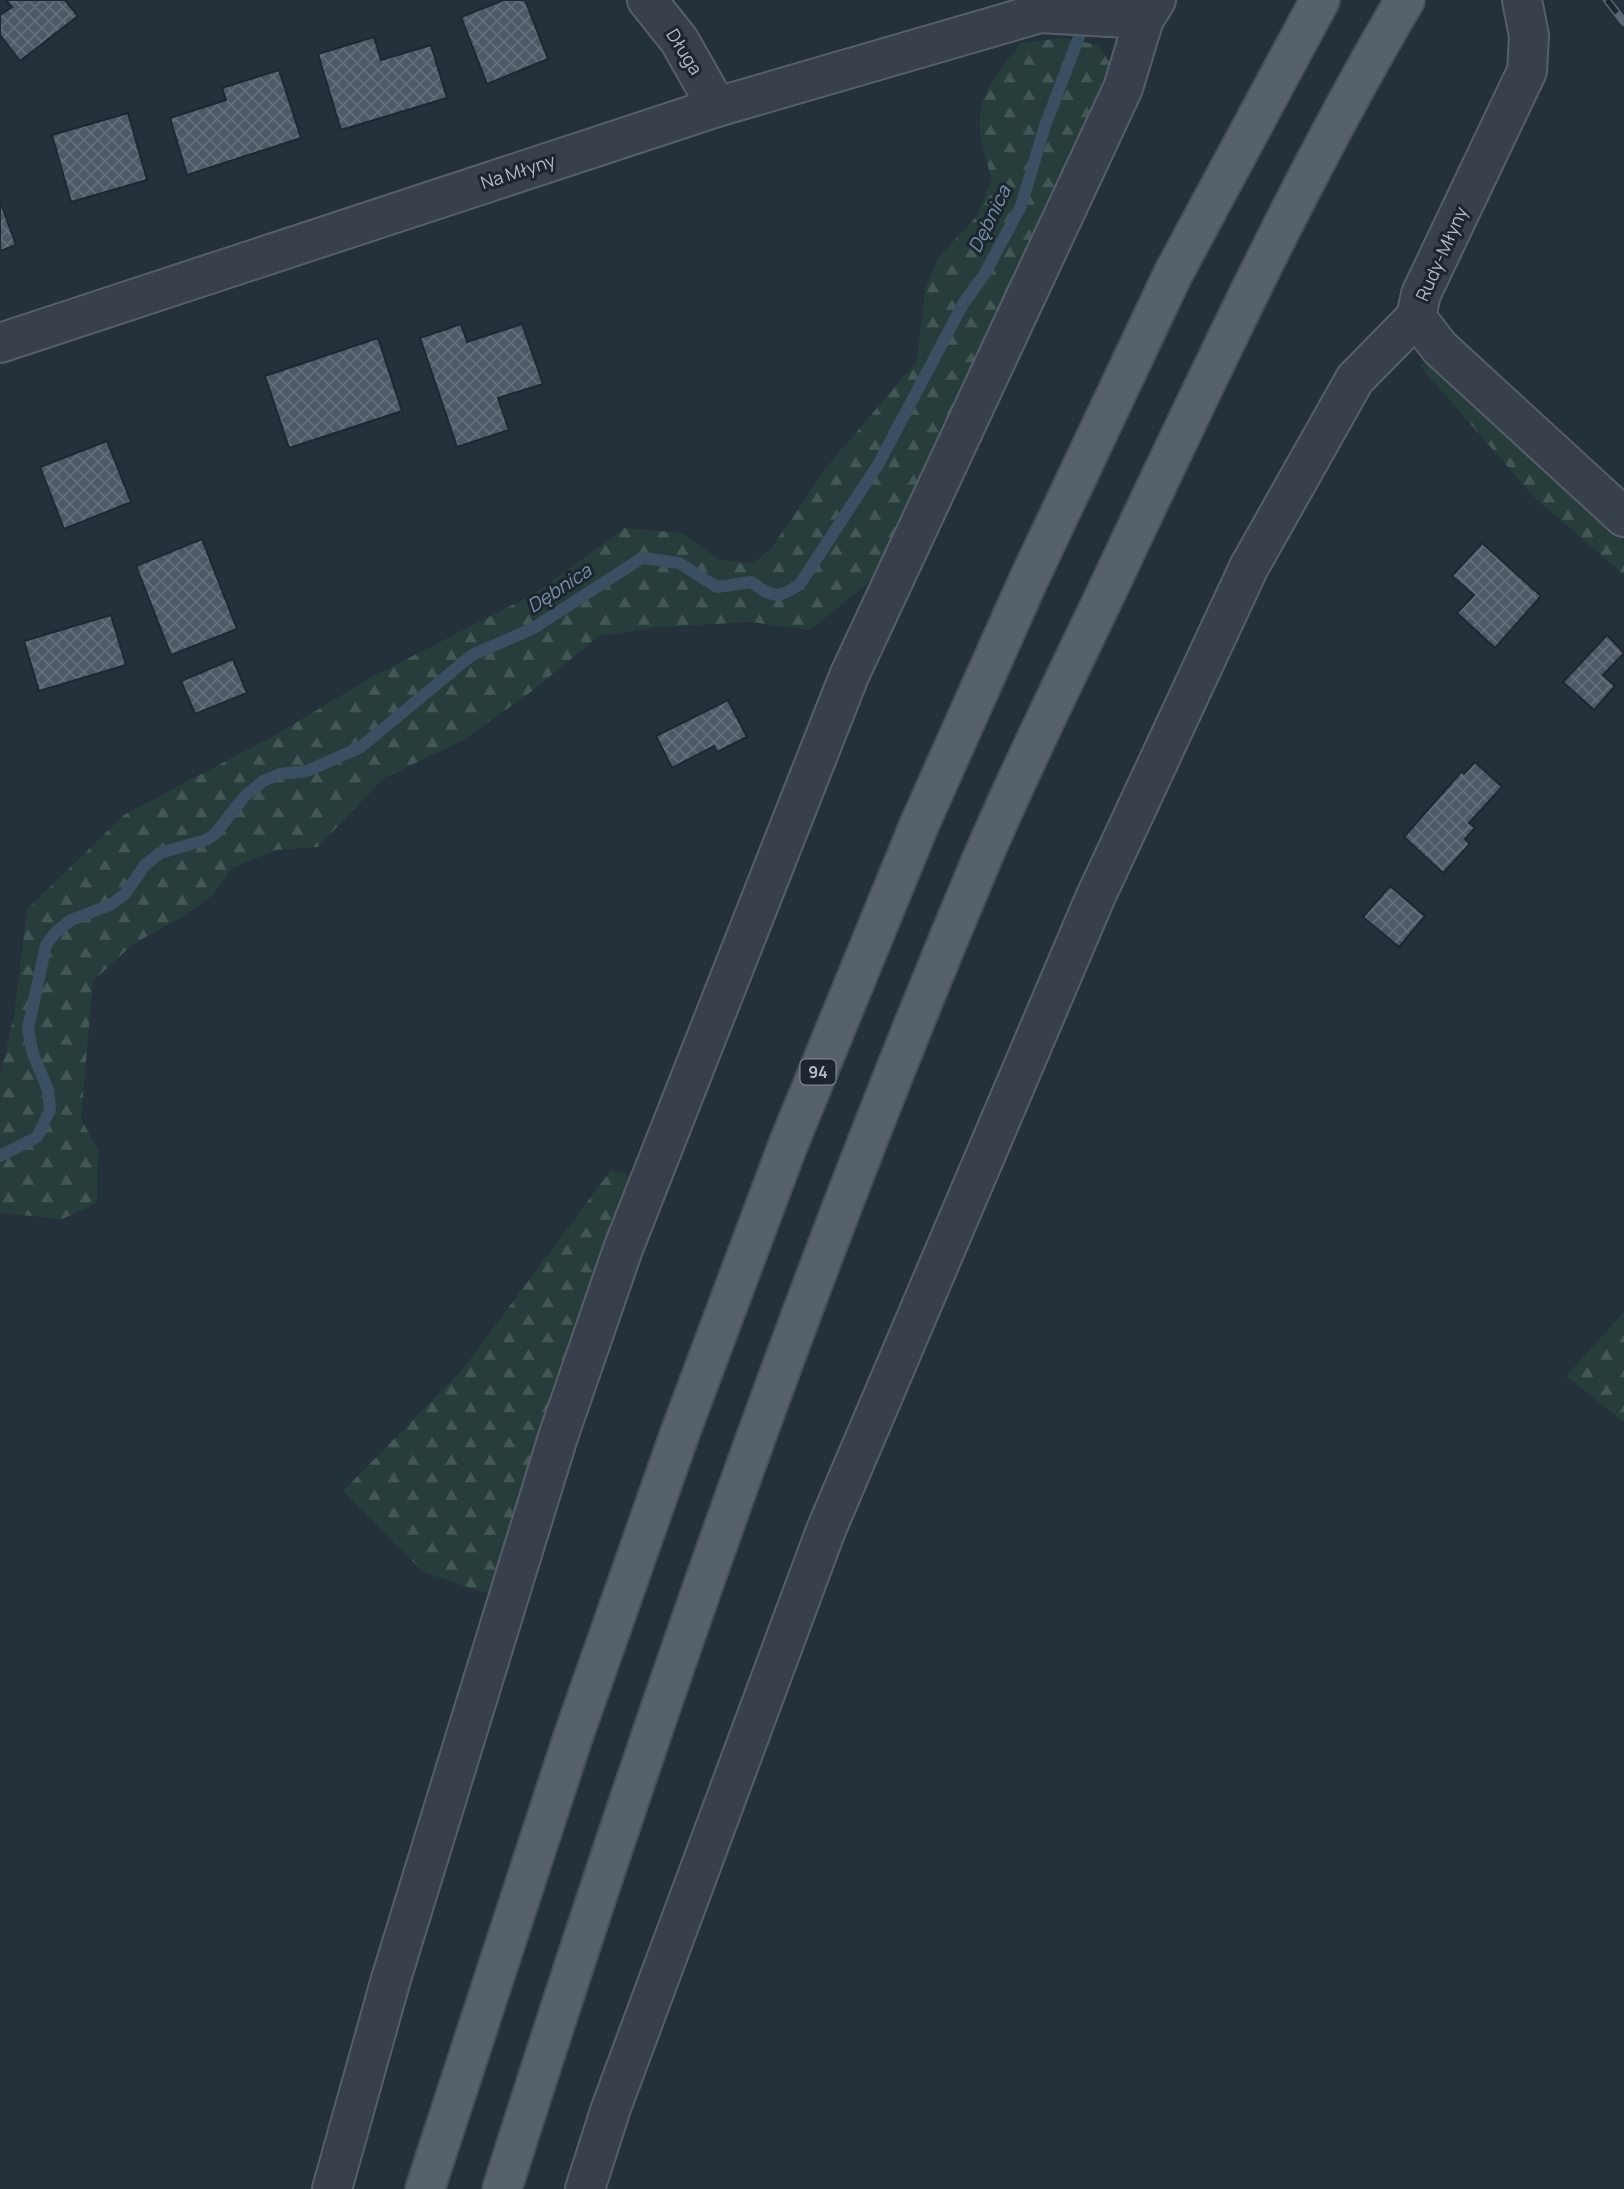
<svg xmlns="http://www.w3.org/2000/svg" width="1624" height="2189" font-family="Manrope,sans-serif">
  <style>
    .forest { fill: url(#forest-firs) }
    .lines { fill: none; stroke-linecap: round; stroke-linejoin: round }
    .stream { stroke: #3a4f62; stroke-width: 12 }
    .building { fill: url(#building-cross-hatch); stroke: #1f2831; stroke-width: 2 }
    .street-casing { stroke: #565f69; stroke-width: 42 }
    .primary-casing { stroke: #444d57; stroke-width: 42 }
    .street { stroke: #38414b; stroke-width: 38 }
    .primary { stroke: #56616b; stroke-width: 38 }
    .rail-casing { stroke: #5a6671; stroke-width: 8 }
    .rail { stroke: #1d262f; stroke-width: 5; stroke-dasharray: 16; stroke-linecap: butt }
    .labels { text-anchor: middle; stroke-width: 6; stroke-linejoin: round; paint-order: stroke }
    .shield { fill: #1d262f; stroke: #868f99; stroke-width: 2 }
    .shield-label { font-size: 16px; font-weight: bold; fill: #b3bcc6 }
    .street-label { font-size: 18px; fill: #b3bcc6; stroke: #1d262f }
    .water-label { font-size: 19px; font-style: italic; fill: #7590a8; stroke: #1d262f }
  </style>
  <defs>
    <pattern id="forest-firs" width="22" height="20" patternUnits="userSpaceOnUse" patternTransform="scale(1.75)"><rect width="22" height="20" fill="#273d3c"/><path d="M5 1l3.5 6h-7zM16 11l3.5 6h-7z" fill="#445757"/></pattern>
    <pattern id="building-cross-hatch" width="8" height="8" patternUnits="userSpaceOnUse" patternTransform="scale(1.75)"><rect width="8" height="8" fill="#4d5965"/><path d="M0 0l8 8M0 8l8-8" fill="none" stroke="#646f7a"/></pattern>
  </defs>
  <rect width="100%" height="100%" fill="#24303a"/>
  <g class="forest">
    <path d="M1063,38L1098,45L1114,69L901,531L868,583L810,630L751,622L658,627L599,636L532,691L462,741L384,778L318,847L276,850L232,868L213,895L182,917L133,944L93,981L81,1119L98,1150L97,1203L62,1219L0,1213V1075L14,1016L27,909L124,815L277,734L372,677L537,592L625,528L682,533L718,559L745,563H753L770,550L825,469L917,361L925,290L938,258L977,216L992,179C969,111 978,97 1021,43Z"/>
    <path d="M1444,349L1624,526V575L1534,497L1420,366Z"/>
    <path d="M611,1170L647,1181L506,1600L423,1572L343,1491L462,1370Z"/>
    <path d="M1624,1312V1422L1566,1376Z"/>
  </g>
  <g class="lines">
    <path class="stream" d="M0,1156L37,1137L50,1110L48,1090L33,1054L28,1029L46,945L55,933L71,920L110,905L125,894L145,865L160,853L206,840L215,834L244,797L263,781L280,774L307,771L361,747L472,655L532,629L642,558L679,563L717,587L751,582C772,597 778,600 800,584L879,463L963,304L984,275L1021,206L1045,126L1080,34"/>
  </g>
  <g class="building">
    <path d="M6,0H65L78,16L20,61L0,35V15L12,7Z"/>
    <path d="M504,0H525L548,59L487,84L461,17Z"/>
    <path d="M374,37L381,60L431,45L447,98L341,130L318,54Z"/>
    <path d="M279,70L301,138L187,175L170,118L226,100L222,88Z"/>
    <path d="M128,113L147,180L71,202L52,135Z"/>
    <path d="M0,201L16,245L0,251Z"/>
    <path d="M461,324L467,342L522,324L543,384L498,398L509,430L457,447L420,338Z"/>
    <path d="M378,338L402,411L289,448L265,376Z"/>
    <path d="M107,441L131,502L64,529L40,467Z"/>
    <path d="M202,539L237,629L171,655L136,566Z"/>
    <path d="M1482,543L1541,596L1495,648L1457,613L1474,595L1452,576Z"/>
    <path d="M111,615L126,665L39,691L24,641Z"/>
    <path d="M1607,635L1624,653L1603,675L1615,686L1594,710L1563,682Z"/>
    <path d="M233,659L247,693L195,714L181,681Z"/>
    <path d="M728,700L747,737L717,752L714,746L672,768L656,736Z"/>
    <path d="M1475,762L1502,787L1469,823L1475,828L1465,839L1470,844L1443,873L1404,837L1462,771L1464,774Z"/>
    <path d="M1390,886L1425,916L1399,947L1363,917Z"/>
  </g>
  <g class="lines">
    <defs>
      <g id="street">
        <path d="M647,0L679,40L717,107"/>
        <path d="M1522,0L1529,36L1527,71L1421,294L1416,317L1440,348L1624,517"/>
        <path d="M0,343L717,107L1040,13L1144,19L1156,0"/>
        <path d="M332,2189L391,1979L558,1437L623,1249L849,676L1123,88L1144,19"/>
        <path d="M585,2189L611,2108L826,1530L1095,898L1249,567L1355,379L1416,317"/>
      </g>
      <g id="primary">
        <path d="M425,2189L573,1737L680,1433L788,1145L920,823L1028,581L1173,274L1320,0"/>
        <path d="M502,2189C644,1743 797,1298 979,866C1025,757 1080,650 1130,542C1217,359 1302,175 1405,0"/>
      </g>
    </defs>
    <use href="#street" class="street-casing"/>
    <use href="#primary" class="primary-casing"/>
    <use href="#street" class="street"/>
    <use href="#primary" class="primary"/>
    <defs>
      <path id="rail" d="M1607,0L1624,22"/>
    </defs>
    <use href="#rail" class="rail-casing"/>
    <use href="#rail" class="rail"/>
  </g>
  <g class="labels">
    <rect class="shield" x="800.5" y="1059.5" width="35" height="25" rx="5"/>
    <g class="shield-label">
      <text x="818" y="1078">94</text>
    </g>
    <g class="street-label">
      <text transform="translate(684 52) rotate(58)" y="6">Długa</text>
      <text transform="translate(518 172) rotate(-18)" y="6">Na Młyny</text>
      <text transform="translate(1442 254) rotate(-66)" y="6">Rudy-Młyny</text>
    </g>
    <g class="water-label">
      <text transform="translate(989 219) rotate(-64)" y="7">Dębnica</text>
      <text transform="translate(559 588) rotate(-33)" y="7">Dębnica</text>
    </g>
  </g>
</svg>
